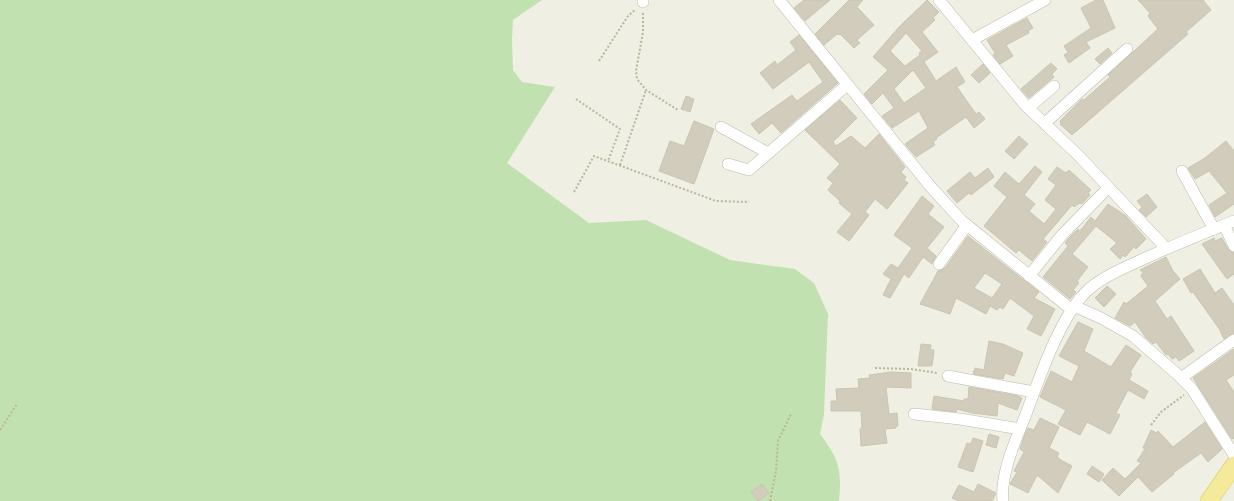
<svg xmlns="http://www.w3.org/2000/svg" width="1234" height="501" font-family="'Open Sans',sans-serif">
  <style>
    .green { fill: #c2e1b0 }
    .building { fill: #d1ccbb; stroke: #cbc5af; fill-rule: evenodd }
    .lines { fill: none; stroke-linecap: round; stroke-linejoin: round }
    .street-casing { stroke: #bdbaab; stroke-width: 12 }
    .primary-casing { stroke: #d7ca6b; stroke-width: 18 }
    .path { stroke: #bbb59a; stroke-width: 2; stroke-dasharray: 2 2; stroke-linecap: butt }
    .street { stroke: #fff; stroke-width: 11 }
    .primary { stroke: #f4ea99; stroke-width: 17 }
  </style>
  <rect width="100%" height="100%" fill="#f0efe4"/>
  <path class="green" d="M0,0H542L513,20L512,40L513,70L522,82L555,87L507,163L589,223L646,220L730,260L795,269L814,283L828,314L824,414L820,434C839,459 842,469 839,501H0Z"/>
  <g class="building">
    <path d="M804,0H830L805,21L794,8Z"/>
    <path d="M849,0H863L857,7L874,25L857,40L860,43L854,48L840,34L839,35L837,34L824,45L815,34Z"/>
    <path d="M927,0L939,12L933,18L935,20L922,32L938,52L925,61L923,60L936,81L956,67L965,82L957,87L976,114L979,112L985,119L974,128L966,117L936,138L937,139L933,142L935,145L916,157L905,144L928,128L919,111L892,128L882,116L894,108L883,93L872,104L864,94L888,70L873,57L899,27ZM906,33L922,51L919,53L920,55L905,66L890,51ZM913,70L926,88L904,103L894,89Z"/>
    <path d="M1096,0H1103L1115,28L1086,42L1090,48L1069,63L1064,55L1070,51H1067L1064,46L1091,28L1081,8Z"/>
    <path d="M1138,0H1203L1211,10L1186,32L1188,34L1072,135L1060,124L1061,123L1060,121L1082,99L1084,100L1110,77L1108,75L1158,29L1148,16L1150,13Z"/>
    <path d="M1027,18L1033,28L1028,31L1029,33L1006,45L1013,56L1000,64L993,55L995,53L987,40Z"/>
    <path d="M799,35L838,83L781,133L772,123L759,134L751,124L792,95L797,101L823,82L809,62L773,89L760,73L775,61L777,65L796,50L790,42Z"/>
    <path d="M1108,48L1112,53L1100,64L1095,59Z"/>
    <path d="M1051,63L1057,69L1052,74L1054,77L1029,98L1021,89Z"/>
    <path d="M983,64L990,73L979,83L971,75Z"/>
    <path d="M686,96L694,99L690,112L681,109Z"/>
    <path d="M840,100L857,118L833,142L836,146L851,136L865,148L879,134L905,167L901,172L906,177L904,180L908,183L887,209L875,199L865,212L869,215L849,241L837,232L852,214L839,203L840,201L828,190L833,183L827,178L840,164L805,130Z"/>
    <path d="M694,121L714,129L694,184L659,171L670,141L684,146Z"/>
    <path d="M1019,136L1028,144L1014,159L1005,151Z"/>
    <path d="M1226,141L1234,151V204L1215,217L1209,205L1227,193L1209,171L1195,179L1188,168L1205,158Z"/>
    <path d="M1035,166L1042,172L1024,195L1035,204L1029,211L1044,224L1056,209L1045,200L1056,185L1048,179L1057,167L1066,173L1069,170L1091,190L1088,193L1090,195L1082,204L1080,203L1074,207L1072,205L1043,239L1047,242L1032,261L1019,250L1016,253L984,226L1007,197L994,186L1005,172L1019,184Z"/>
    <path d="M988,168L994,177L971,195L969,193L957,203L947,191L970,172L975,178Z"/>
    <path d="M1147,194L1157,207L1146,217L1139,210L1142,207L1137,201Z"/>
    <path d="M922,196L934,206L928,214L944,227L927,248L936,256L932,264L923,257L909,278L904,274L890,298L883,295L891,279L883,274L891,264L898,268L912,248L894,235Z"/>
    <path d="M1108,204L1126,216L1146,239L1136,249L1134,247L1125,257L1123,255L1120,259L1110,249L1117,243L1096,226L1072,254L1088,267L1077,281L1079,283L1073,290L1076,292L1070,299L1043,277L1068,246L1065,243L1068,239L1078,229L1080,231L1091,217L1095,221Z"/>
    <path d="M968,236L1039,292L1034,298L1055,309L1041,336L1027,329L1034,316L1010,298L1003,309L1000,307L997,310L990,306L986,314L956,298L950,314L920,304L938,271L945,268ZM985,273L1002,284L992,298L974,288Z"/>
    <path d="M1214,238L1215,241L1222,238L1228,249L1234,253V274L1227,279L1202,244Z"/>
    <path d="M1166,257L1173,271L1180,279L1155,301L1167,319L1171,316L1194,351L1179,361L1176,357L1172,359L1168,354L1166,355L1156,342L1153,344L1146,338L1135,322L1130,326L1115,318L1124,302L1126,304L1148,286L1141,276L1143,272L1140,270Z"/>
    <path d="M1200,269L1215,293L1222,288L1234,305V333L1224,339L1220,330L1193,292L1191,293L1183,279Z"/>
    <path d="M1107,286L1116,294L1104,307L1095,298Z"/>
    <path d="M1078,322L1093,329L1084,351L1111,367L1126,345L1141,355L1130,372L1132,374L1129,380L1148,391L1144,399L1128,390L1116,413L1120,415L1110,434L1087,422L1080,435L1058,424L1066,410L1040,397L1051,371L1072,382L1079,366L1059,356Z"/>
    <path d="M989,341L1003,344L1023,353L1014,376L1005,373L1003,379L973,374L975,368L984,370Z"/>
    <path d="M921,344L931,345L930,350H934L932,366H918Z"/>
    <path d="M1234,349V375L1226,380L1234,392V438L1232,439L1193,378Z"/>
    <path d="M891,372L911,373V388L886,387L889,414L897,413L898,426H896V428L885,429L887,443L861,446L860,429L862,428L861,411H831V401H837L836,389L859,388L858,379L870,378L869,375Z"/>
    <path d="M969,387L1018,396L1022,398L1017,410L998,403L997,416L972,413L957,409L956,412L932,409L934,396L964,401V399H968Z"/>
    <path d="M1040,418L1059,427L1049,448L1059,453L1057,457L1059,458V459L1072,466L1058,493L1037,475L1028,493L1010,484L1017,472L1014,471L1024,452L1020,449L1025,434L1028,428L1034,430Z"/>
    <path d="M1205,422L1222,449L1208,462L1201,453L1173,473L1174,474L1152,492L1138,477L1119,496L1102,480L1113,468L1125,479L1141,463L1137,461L1145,449L1143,448L1151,430L1156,433L1158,431L1173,447Z"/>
    <path d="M989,434L999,437L996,448L986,445Z"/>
    <path d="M973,438L983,441L973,472L958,467L967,443L971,444Z"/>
    <path d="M1092,466L1104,474L1099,482L1087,474Z"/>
    <path d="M762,484L769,493L758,501L751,492Z"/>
    <path d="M978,484L996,493L992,501H959L952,498L959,485L974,492Z"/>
  </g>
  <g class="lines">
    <defs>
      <g id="street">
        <path d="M779,0L930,186L962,221L1072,310"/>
        <path d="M939,0L1026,106L1078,155L1166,248"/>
        <path d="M643,2V0"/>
        <path d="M972,40L1045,0"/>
        <path d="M1028,108L1054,86"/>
        <path d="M1045,123L1127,49"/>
        <path d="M721,127L768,153"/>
        <path d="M728,164L749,170L847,85"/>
        <path d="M1182,171L1214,229"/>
        <path d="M1224,225L1234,246"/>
        <path d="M939,264L967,225"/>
        <path d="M1029,276L1062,235L1108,188"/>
        <path d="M1074,306L1101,318L1133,336L1177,374L1192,389L1234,455"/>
        <path d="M948,376L1034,392"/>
        <path d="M1181,378L1234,340"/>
        <path d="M914,414L960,419L1020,429"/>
        <path d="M1003,501C1000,474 1016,439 1026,414C1039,379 1059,320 1084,294C1099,278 1122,269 1141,260C1172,246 1203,233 1234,221"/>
      </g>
      <path id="primary" d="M1209,501L1234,465"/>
    </defs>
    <use href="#street" class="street-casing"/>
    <use href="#primary" class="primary-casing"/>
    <g class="path">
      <path d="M643,13V32L636,71L637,79L646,90L678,110"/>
      <path d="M599,61L628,16L636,9"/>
      <path d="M576,99L620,129L608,161"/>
      <path d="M620,165L646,90"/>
      <path d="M574,192L594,156L716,201L749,202"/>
      <path d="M875,368L911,369L937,373"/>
      <path d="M1151,425L1161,412L1184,395"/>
      <path d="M0,430L17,404"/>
      <path d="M770,501L776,471L778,441L791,414"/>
    </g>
    <use href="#street" class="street"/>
    <use href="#primary" class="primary"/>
  </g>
</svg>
